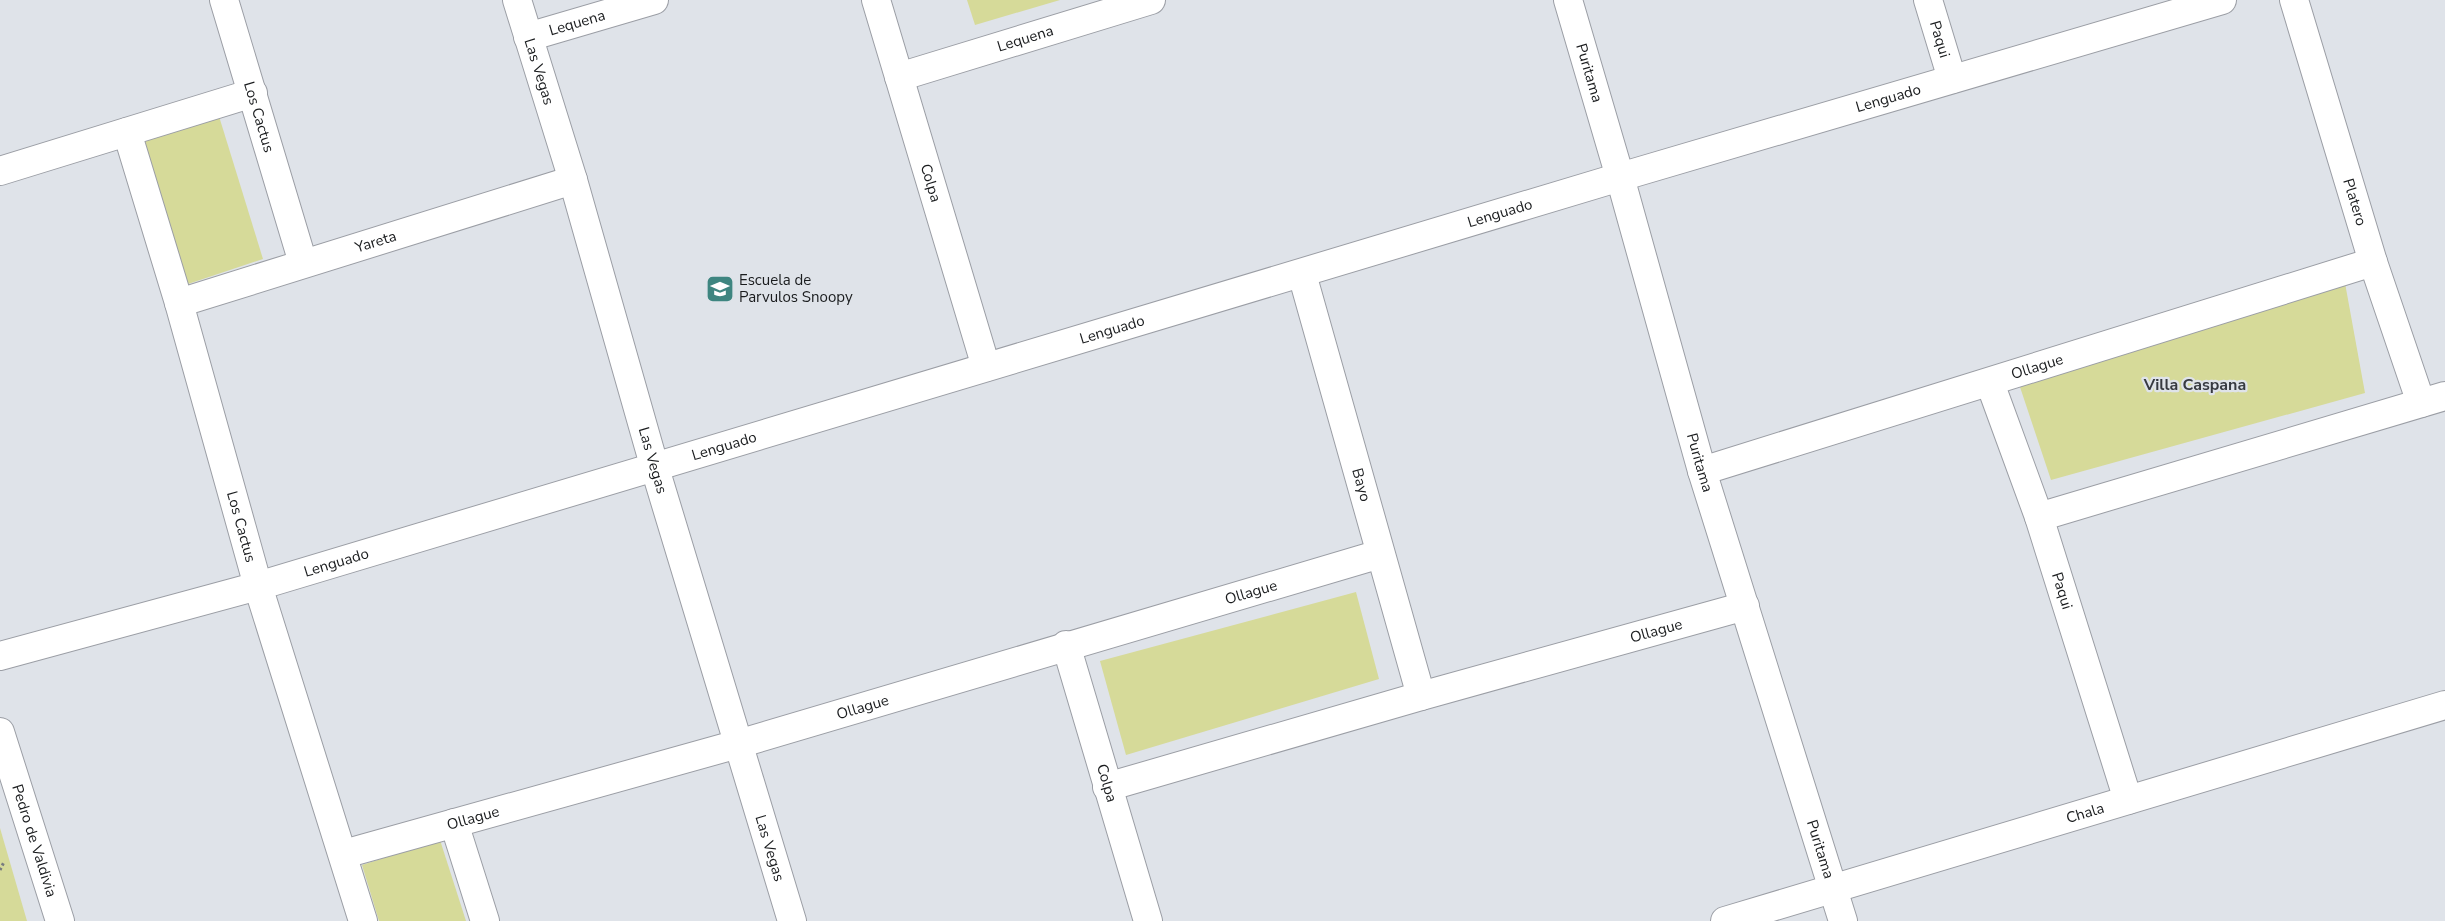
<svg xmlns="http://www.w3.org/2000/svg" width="2445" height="921" font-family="'Nunito Sans',sans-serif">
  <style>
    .green { fill: #d6da99 }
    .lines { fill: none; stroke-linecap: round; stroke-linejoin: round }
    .minor-casing { stroke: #9b9ea5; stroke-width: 30 }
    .major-casing { stroke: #9b9ea5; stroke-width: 30 }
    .path { stroke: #787b7f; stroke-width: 3; stroke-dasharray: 2.5 2.5; stroke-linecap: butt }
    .minor { stroke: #fff; stroke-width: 28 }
    .major { stroke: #fff; stroke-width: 28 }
    .labels { text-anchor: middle; stroke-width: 4.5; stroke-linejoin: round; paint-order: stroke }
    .street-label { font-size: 15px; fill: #1a1c1e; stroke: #dfe3e9 }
    .poi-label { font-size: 15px; fill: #1a1c1e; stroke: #dfe3e9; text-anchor: start }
    .neighbourhood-label { font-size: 16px; font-weight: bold; fill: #373a40; stroke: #dfe3e9 }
  </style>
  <rect width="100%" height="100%" fill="#dfe3e9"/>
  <g class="green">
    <path d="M967,0H1060L975,25Z"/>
    <path d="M218,113L263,259L188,284L143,137Z"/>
    <path d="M2345,283L2365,393L2051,480L2019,384Z"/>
    <path d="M1356,592L1379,679L1126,755L1100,661Z"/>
    <path d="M0,828L27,921H0Z"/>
    <path d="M440,840L466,921H379L362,865Z"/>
  </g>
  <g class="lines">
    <defs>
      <g id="minor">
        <path id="s1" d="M224,0L303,263"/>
        <path id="s2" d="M876,0L986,367"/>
        <path id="s3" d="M1568,0L1620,177L1702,471L1843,921"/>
        <path id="s4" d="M1928,0L1952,79"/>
        <path id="s5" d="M2294,0L2373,262L2421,403"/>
        <path id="s6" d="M528,37L654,0"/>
        <path id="s7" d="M899,77L1151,0"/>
        <path id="s8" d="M127,132L179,303L258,586L363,921"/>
        <path d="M0,171L253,93"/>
        <path id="s9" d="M1302,274L1421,696"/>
        <path id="s10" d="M179,303L573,180"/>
        <path id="s11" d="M1990,383L2039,517L2128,800"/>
        <path id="s12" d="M1702,471L2373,262"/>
        <path d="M2039,517L2445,396"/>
        <path id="s13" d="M1066,645L1148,921"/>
        <path id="s14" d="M0,656L258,586L1620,177L2222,0"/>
        <path id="s15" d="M0,732L60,921"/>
        <path id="s16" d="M1107,787L1421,696L1745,606"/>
        <path d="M454,823L485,921"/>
        <path id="s17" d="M344,854L738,744L1380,554"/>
        <path id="s18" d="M1725,921L2445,705"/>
      </g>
      <g id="major">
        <path id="s19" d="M517,0L573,180L654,465L792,921"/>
      </g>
    </defs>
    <use href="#minor" class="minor-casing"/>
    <use href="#major" class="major-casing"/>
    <path class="path" d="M0,870L4,862"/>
    <use href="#minor" class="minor"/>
    <use href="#major" class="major"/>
  </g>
  <defs>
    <symbol id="school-square" viewBox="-11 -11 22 22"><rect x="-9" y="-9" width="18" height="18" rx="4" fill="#3e8580" stroke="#dfe3e9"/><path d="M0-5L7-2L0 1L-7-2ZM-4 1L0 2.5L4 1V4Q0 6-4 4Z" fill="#fff"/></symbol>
  </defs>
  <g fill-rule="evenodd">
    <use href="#school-square" x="704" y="273" width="32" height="32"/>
  </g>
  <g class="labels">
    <g class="street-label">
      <text dy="5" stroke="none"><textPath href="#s6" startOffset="51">Lequena</textPath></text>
      <text dy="5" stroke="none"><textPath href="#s7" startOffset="132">Lequena</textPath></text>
      <text dy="5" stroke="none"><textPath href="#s4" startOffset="41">Paqui</textPath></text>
      <text dy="5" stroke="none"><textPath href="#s19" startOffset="75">Las Vegas</textPath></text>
      <text dy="5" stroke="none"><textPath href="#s3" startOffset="76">Puritama</textPath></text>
      <text dy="5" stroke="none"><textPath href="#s14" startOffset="1969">Lenguado</textPath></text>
      <text dy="5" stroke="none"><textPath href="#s1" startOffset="122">Los Cactus</textPath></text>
      <text dy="5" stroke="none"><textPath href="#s2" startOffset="191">Colpa</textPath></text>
      <text dy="5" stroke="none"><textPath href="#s5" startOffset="211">Platero</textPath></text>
      <text dy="5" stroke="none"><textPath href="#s14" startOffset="1564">Lenguado</textPath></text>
      <text dy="5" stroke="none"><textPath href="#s10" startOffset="206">Yareta</textPath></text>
      <text dy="5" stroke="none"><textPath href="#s14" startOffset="1159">Lenguado</textPath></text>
      <text dy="5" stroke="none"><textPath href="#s12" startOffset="351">Ollague</textPath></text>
      <text dy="5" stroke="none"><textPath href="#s14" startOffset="754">Lenguado</textPath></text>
      <text dy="5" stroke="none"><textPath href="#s19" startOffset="480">Las Vegas</textPath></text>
      <text dy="5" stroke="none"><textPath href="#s3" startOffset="481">Puritama</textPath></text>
      <text dy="5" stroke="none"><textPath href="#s9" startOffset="219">Bayo</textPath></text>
      <text dy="5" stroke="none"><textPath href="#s8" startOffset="411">Los Cactus</textPath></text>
      <text dy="5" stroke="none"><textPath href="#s14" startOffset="349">Lenguado</textPath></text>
      <text dy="5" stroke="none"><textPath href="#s11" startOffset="220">Paqui</textPath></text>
      <text dy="5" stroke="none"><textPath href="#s17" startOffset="944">Ollague</textPath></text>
      <text dy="5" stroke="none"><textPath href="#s16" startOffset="571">Ollague</textPath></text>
      <text dy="5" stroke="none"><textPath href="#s17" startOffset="539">Ollague</textPath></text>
      <text dy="5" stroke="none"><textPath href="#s13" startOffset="144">Colpa</textPath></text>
      <text dy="5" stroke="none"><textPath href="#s18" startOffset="376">Chala</textPath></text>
      <text dy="5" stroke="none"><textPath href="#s17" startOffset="134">Ollague</textPath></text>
      <text dy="5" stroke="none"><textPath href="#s15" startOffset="114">Pedro de Valdivia</textPath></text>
      <text dy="5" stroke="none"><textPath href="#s19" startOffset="885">Las Vegas</textPath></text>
      <text dy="5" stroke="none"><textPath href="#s3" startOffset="886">Puritama</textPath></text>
    </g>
    <g class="poi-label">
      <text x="739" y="285">Escuela de<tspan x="739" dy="17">Parvulos Snoopy</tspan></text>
    </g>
    <g class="neighbourhood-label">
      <text x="2195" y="390">Villa Caspana</text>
    </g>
  </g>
</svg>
